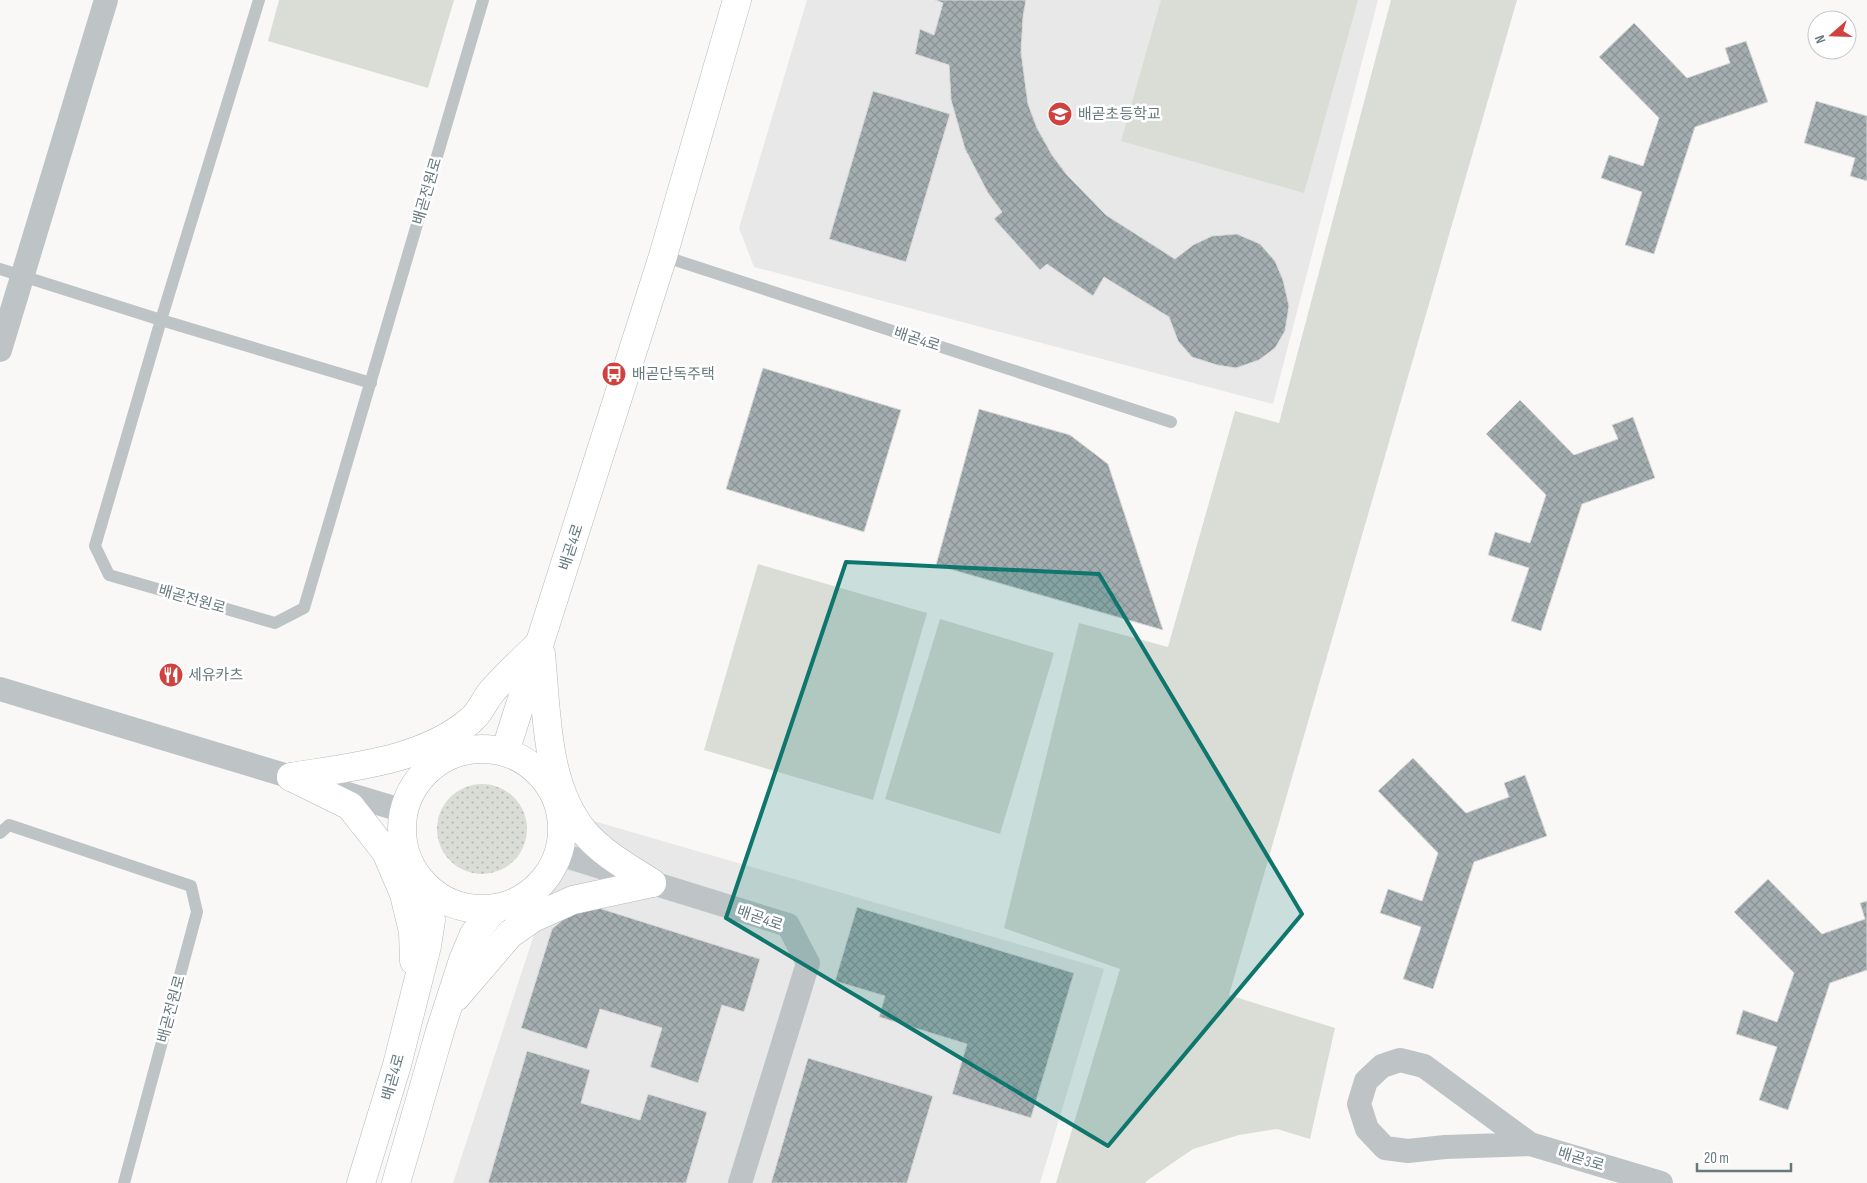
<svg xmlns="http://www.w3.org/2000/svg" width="1867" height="1183" font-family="'Sofia Sans Condensed','Noto Sans KR',sans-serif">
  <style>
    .built { fill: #e7e8e7 }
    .grass { fill: url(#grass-dots) }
    .park { fill: #daddd6 }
    .building { fill: url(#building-cross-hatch); stroke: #dbdad9 }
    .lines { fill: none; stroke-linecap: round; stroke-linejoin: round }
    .secondary-casing { stroke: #b1b9bb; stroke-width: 29 }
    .lane { stroke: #bec4c6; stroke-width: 12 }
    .street { stroke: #bec4c6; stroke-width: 24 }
    .secondary { stroke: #fff; stroke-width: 28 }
    .marked { fill: #0f766e; fill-opacity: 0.2; stroke: #0f766e; stroke-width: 4; stroke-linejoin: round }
    .labels { text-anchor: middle; stroke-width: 5; stroke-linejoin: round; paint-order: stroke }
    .poi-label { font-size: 15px; fill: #667a7e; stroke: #fff; text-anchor: start }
    .street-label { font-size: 15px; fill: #667a7e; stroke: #fff }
  </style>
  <defs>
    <pattern id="grass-dots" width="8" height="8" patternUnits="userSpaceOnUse" patternTransform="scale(1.25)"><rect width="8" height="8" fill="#daddd6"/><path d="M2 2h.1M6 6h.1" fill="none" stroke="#b5b8b3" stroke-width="1.8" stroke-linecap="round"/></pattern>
    <pattern id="building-cross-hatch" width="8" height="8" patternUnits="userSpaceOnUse" patternTransform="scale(1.25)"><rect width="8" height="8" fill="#a4aeb1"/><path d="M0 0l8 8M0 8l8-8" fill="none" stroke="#899395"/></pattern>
  </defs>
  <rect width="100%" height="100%" fill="#f9f8f7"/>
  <g class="built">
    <path d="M807,0H1378L1273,404L754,267L739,228Z"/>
    <path d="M573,815L1104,969L1040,1183H453Z"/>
  </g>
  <circle class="grass" cx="482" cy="829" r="45"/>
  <g class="park">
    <path d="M279,0H454L428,88L268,41Z"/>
    <path d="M1161,0H1358L1304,193L1121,141Z"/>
    <path d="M1391,0H1517L1229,995L1335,1028L1310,1139L1277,1129L1239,1135L1193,1149L1148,1180L1145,1183H1056L1120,969L1004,928L1079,623L1168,647L1235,411L1279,423Z"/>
    <path d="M758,564L927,613L873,800L704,750Z"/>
    <path d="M940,619L1054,653L1000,834L885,799Z"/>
  </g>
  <g class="building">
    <path d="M935,0H1026L1023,17L1021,52L1028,104L1037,128L1052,155L1067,175L1106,215L1175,259L1193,245L1212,236L1237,234L1260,244L1275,261L1283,280L1289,306L1285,331L1275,348L1259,360L1236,368L1217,365L1192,357L1178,341L1169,317L1104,277L1093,296L1047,264L1040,270L994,219L1002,212L988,193L965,149L951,100L949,65L915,54L920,29L934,35L943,3Z"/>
    <path d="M1634,23L1687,78L1730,63L1725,48L1746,41L1768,102L1695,127L1654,254L1625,245L1642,192L1601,178L1609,155L1643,166L1659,118L1599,57Z"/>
    <path d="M873,91L950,114L906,262L829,239Z"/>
    <path d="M1816,101L1867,116V181L1850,176L1855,158L1804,143Z"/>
    <path d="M763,368L901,410L864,532L726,489Z"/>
    <path d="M1520,400L1574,455L1618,439L1612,425L1633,417L1655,478L1582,504L1541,631L1511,621L1529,568L1488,555L1495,532L1530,543L1546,495L1486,434Z"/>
    <path d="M979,409L1070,435L1108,464L1163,630L936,565Z"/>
    <path d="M1413,758L1466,813L1509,797L1504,783L1525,775L1547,836L1474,862L1433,989L1403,979L1421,927L1380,913L1388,889L1422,901L1438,853L1378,791Z"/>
    <path d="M1768,879L1822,934L1865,919L1860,903L1867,901V970L1830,983L1788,1110L1759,1100L1777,1047L1736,1034L1743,1010L1777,1022L1794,973L1734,912Z"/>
    <path d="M583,903L760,959L744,1012L722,1005L698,1083L650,1067L662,1028L600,1009L587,1049L521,1028L552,929Z"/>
    <path d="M857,907L1074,973L1031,1118L952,1094L967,1044L879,1017L885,996L835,981Z"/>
    <path d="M527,1051L590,1070L581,1103L640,1120L648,1094L707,1112L686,1183H488Z"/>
    <path d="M808,1058L933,1096L907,1183H771Z"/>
  </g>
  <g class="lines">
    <defs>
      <g id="secondary">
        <path d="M541,654C547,712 545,786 585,833C603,854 629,868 652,883"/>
        <circle cx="482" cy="829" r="80"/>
        <path d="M505,752L663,256L737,0"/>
        <path d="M291,777C350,767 424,761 471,720C481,712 485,698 494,689C507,674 523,660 537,646"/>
        <path d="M291,777L350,806L386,852L404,894L413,932L414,961"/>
        <path d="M456,997L510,934L533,918L573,900L652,883"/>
        <path d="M361,1183L397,1065L427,946L431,920L429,899L422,882"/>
        <path d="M396,1183L440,1031L463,960L474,934L489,915L497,908"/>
      </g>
    </defs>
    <use href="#secondary" class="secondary-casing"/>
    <g class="lane">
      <path d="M259,0L161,320L95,546L109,575L275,623L304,608L483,0"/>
      <path d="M663,256L1171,422"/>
      <path d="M0,269L161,320L371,383"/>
      <path d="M0,833L9,825L191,886L197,912L124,1183"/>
    </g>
    <g class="street">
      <path d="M0,350L106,0"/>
      <path d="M0,689L404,811"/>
      <path d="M559,854L788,925L808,963L740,1183"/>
      <path d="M1530,1144L1424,1066L1400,1060L1382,1066L1366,1081L1359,1104L1367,1129L1385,1148L1408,1151L1445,1147L1530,1144L1661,1183"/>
    </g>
    <use href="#secondary" class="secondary"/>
  </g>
  <path class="marked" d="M846,562L1099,574L1302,914L1108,1146L726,918Z"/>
  <defs>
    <symbol id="school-disc" viewBox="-11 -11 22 22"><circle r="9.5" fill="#d0423f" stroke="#fff"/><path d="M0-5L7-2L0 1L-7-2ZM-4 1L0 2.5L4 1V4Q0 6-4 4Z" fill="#fff"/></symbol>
    <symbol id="bus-disc" viewBox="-11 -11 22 22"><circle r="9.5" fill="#d0423f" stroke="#fff"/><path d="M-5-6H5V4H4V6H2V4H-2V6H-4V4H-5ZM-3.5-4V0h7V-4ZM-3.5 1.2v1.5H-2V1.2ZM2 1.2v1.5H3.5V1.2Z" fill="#fff"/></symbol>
    <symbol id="restaurant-disc" viewBox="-11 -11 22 22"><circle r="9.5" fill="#d0423f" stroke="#fff"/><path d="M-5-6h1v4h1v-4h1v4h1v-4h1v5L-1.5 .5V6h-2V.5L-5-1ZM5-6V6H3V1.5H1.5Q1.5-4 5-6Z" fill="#fff"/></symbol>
  </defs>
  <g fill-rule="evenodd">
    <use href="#school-disc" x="1046" y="100" width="28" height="28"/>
    <use href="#bus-disc" x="600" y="360" width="28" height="28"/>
    <use href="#restaurant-disc" x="157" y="661" width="28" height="28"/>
  </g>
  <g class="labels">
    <g class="poi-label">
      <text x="1078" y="119">배곧초등학교</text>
      <text x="632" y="379">배곧단독주택</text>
      <text x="188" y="680">세유카츠</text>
    </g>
    <g class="street-label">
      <text transform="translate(427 191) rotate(-74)" y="5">배곧전원로</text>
      <text transform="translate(917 339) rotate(18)" y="5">배곧4로</text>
      <text transform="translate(571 547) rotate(-72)" y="5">배곧4로</text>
      <text transform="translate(192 599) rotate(16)" y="5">배곧전원로</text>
      <text transform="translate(760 918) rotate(19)" y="5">배곧4로</text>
      <text transform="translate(171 1009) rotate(-75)" y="5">배곧전원로</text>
      <text transform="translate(393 1077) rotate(-74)" y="5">배곧4로</text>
      <text transform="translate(1581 1159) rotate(17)" y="5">배곧3로</text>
    </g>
  </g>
  <g transform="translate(1832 35) rotate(250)"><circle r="24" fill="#ffffff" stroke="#c2cacb"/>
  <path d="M0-4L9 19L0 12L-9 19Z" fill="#d0423f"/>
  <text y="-8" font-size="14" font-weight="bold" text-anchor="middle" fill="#667a7e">N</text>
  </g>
  <path d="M1697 1163v8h94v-8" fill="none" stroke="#667a7e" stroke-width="2.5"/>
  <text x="1704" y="1163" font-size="15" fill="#667a7e" stroke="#ffffff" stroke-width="4" paint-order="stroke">20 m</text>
</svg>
